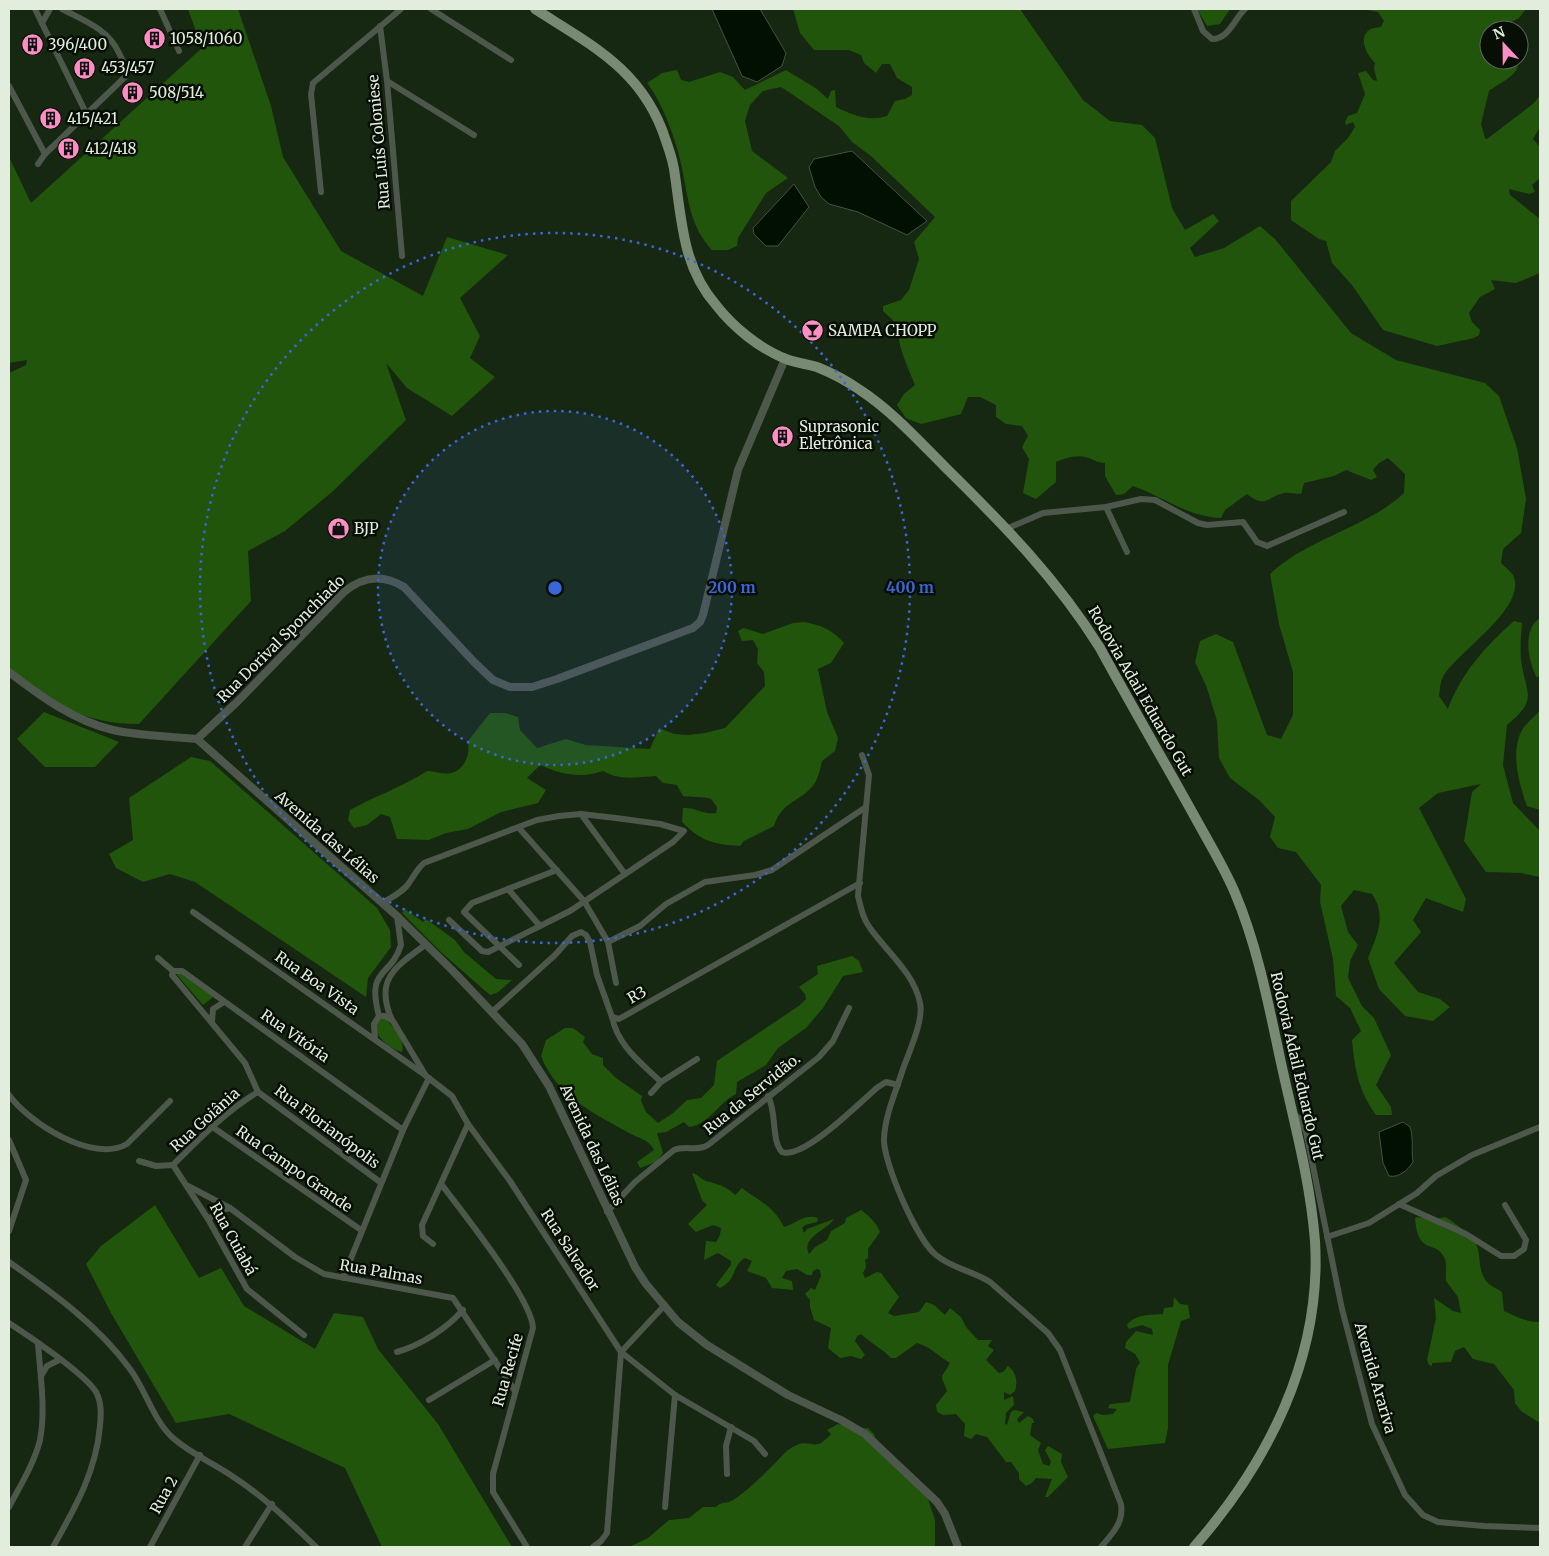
<svg xmlns="http://www.w3.org/2000/svg" width="1549" height="1556" font-family="Merriweather,serif">
  <style>
    .green { fill: #20550b }
    .water { fill: #011000; stroke: #445243 }
    .lines { fill: none; stroke-linecap: round; stroke-linejoin: round }
    .minor { stroke: #4e574b; stroke-width: 6 }
    .tertiary { stroke: #4e574b; stroke-width: 8 }
    .primary { stroke: #788a73; stroke-width: 10 }
    .ring { fill: none; stroke: #3b66d9; stroke-width: 2.5; stroke-dasharray: 2.5 5 }
    .labels { text-anchor: middle; stroke-width: 5; stroke-linejoin: round; paint-order: stroke }
    .poi-label { font-size: 15px; fill: #e2edde; stroke: #070e05; text-anchor: start }
    .street-label { font-size: 15px; fill: #e2edde; stroke: #070e05 }
    .centre { fill: #3b66d9; stroke: #070e05; stroke-width: 2.5 }
    .ring-label { font-size: 15px; text-anchor: middle; font-weight: bold; fill: #3b66d9; stroke: #070e05; stroke-width: 5; stroke-linejoin: round; paint-order: stroke }
  </style>
  <rect width="100%" height="100%" fill="#162811"/>
  <g class="green">
    <path d="M188,9H238L271,106L283,157L341,251L423,296L447,237L508,255L460,298L480,336L470,358L495,377L452,416L407,388L386,363L406,420L332,492L285,531L248,551L251,601L139,724C80,724 55,702 9,671V373L26,365L27,360L9,363V157L31,203L202,48Z"/>
    <path d="M793,9H1020L1083,100L1110,121L1142,125L1155,138L1172,208L1185,230L1213,214L1219,221L1190,248L1195,257L1224,248L1260,226L1275,239L1351,333L1396,360L1485,383L1499,396L1517,448L1526,499L1521,533L1503,549L1501,563C1505,567 1512,572 1514,577C1525,610 1458,651 1443,677C1440,682 1440,690 1439,696L1448,709C1461,673 1486,646 1514,621L1522,623C1521,634 1520,647 1521,659C1525,694 1540,698 1507,725L1503,765L1513,803L1540,831V877L1521,873L1486,872L1464,841L1472,792L1481,784L1438,793L1419,808L1466,899L1463,912L1426,898L1413,920L1421,932L1394,963L1418,992L1440,999L1450,1007L1433,1021L1405,1016L1379,989L1368,958C1377,935 1387,916 1372,894L1354,890L1341,906L1348,932L1358,945L1350,961L1348,978L1362,1006L1374,1018L1391,1055L1376,1085L1391,1107L1392,1115H1376C1358,1090 1355,1070 1352,1040L1361,1031L1350,1008L1336,996L1333,959L1320,902L1321,885L1296,852L1278,848L1270,837L1275,817L1259,800L1230,778L1219,758L1217,721L1207,688L1195,662L1200,641L1216,634L1233,642L1267,735L1281,739L1293,715V672L1279,624L1270,574C1308,538 1365,529 1404,493L1405,474L1388,458L1379,463L1373,470L1377,477L1371,480L1346,470L1334,476L1304,483L1301,494C1296,494 1289,492 1284,493C1266,497 1266,509 1247,494L1225,510L1221,518C1188,517 1164,497 1133,486L1124,494L1116,495L1105,476V463C1097,463 1093,459 1085,457C1075,455 1065,458 1056,462V482L1036,499L1023,493L1029,459L1022,447L1028,436L1022,426L1006,424L996,417V405L980,397H968L961,414L921,424L906,418L897,405L904,394L915,385C907,365 897,346 898,325L883,311V306L901,300L909,290L919,259L914,242L935,217L871,156L852,142L839,126L781,87L763,91L750,105L745,121L752,151L788,178L766,193L738,238L737,246L728,250H712C690,227 688,198 682,168C677,143 663,103 647,83L662,73L677,70L681,80L689,82L720,72L733,77L745,90L786,70L817,89L828,99L831,91L835,90L836,107C853,115 869,122 887,116L895,101L905,99L912,95V87L897,78L890,64H882L876,73L864,63L861,55L849,50H814L800,33Z"/>
    <path d="M1197,9H1230L1220,24L1207,26Z"/>
    <path d="M1362,9H1526L1519,18L1504,26L1489,30V60H1518C1521,75 1499,83 1489,91L1481,124L1485,138L1487,139L1534,103L1540,95V127L1533,139L1540,147V178L1532,185L1535,192L1529,194L1509,189L1510,195L1540,219V273L1516,283L1491,280L1495,289L1480,297L1469,313L1472,322L1480,330L1479,335L1474,338L1437,346L1383,330L1352,285L1332,263L1326,241L1319,239L1291,220V201L1331,162L1335,151L1348,138L1355,127L1353,122L1346,125L1345,122L1348,116L1357,113L1365,94L1358,73L1366,71L1373,80L1377,81L1374,68L1375,63C1362,50 1356,28 1381,27L1384,21L1378,12Z"/>
    <path d="M1540,618V674L1537,678C1528,662 1522,629 1540,618Z"/>
    <path d="M804,622C821,625 833,630 844,643L831,663L818,669L827,712L838,738L835,751L822,761C820,770 818,780 812,787C797,803 782,802 774,826L744,841L740,846C713,844 702,842 682,822L683,808C695,807 704,815 716,813L717,807L711,799C702,796 693,798 683,796L677,785L663,783L656,776C636,777 621,781 603,771C582,779 559,774 540,765L527,778L546,790L538,803L501,812L468,829L446,833L429,840L397,839L390,817L381,814L367,825L354,828L348,820L350,810C375,796 404,786 427,771C434,771 445,775 451,773C466,769 470,754 468,741L490,713H505L518,717L520,730L537,748L566,739L586,745L650,749L659,728L674,734L688,735L705,733L725,728L765,686L764,672L757,663L758,649L753,640L742,641L738,631L744,628L763,634L793,623Z"/>
    <path d="M1540,710V810L1527,806C1519,784 1510,752 1522,730C1526,723 1535,717 1540,710Z"/>
    <path d="M44,712L119,742L95,767H45L17,739Z"/>
    <path d="M191,757L210,761L377,908L390,930L391,947L368,978L366,997L195,882L170,874L143,882L116,868L109,854L133,840L129,798Z"/>
    <path d="M405,909L423,922L426,919L455,940L464,952L496,979L512,980L497,993L490,995L443,954L402,913Z"/>
    <path d="M852,956L859,961L863,972L843,976L823,1008L806,1028L778,1048L766,1065L737,1082L736,1094C719,1102 709,1125 689,1127L684,1122L666,1132L657,1133L663,1153L656,1162L640,1168L637,1162L654,1150C648,1139 640,1139 629,1133C594,1113 557,1097 541,1056L546,1040L565,1028H573L585,1037L583,1042L592,1054L603,1058V1065L616,1078L642,1096L641,1101L646,1112L658,1123L673,1113L687,1100L701,1098L714,1085L717,1061L800,1005L806,999L805,994L799,987L818,974L817,966Z"/>
    <path d="M178,972L212,996V998L203,1005L177,975Z"/>
    <path d="M382,1017C391,1022 406,1041 402,1052C388,1049 366,1030 382,1017Z"/>
    <path d="M692,1173C698,1174 700,1179 706,1181C717,1184 727,1186 735,1195L742,1188C760,1202 774,1206 784,1227C796,1223 806,1213 818,1218L817,1222L805,1225L802,1228L804,1233L807,1229L834,1219C826,1231 801,1237 809,1254L815,1247L827,1240L831,1231L845,1223L846,1218L861,1210C869,1216 877,1223 880,1232L868,1249V1258L865,1260L866,1267L863,1273L865,1278L877,1272L881,1273L899,1297L888,1313L894,1316L919,1312L926,1302L934,1305L945,1315L950,1308L961,1317L966,1327L978,1340H992L988,1346L994,1350L986,1360L999,1373L1003,1372L1008,1366C1016,1372 1018,1381 1015,1391L1010,1395L1004,1392V1400L1013,1396L1014,1405L1006,1413L1005,1424L1007,1425L1011,1412L1014,1410L1024,1412L1017,1419L1019,1423L1028,1416L1033,1419L1034,1423H1032L1030,1435L1041,1443L1038,1450L1043,1464L1049,1466L1051,1462L1045,1450L1048,1446L1062,1454L1061,1462L1068,1477L1048,1497H1045L1052,1479L1036,1478L1032,1483L1026,1486L1019,1479V1473L1011,1462H1006L987,1437L976,1434L971,1439L964,1436L965,1424L956,1414L943,1415L937,1412L936,1405L947,1391C940,1372 940,1381 950,1363C938,1356 931,1347 917,1343L896,1358H891C881,1348 871,1343 861,1334L857,1336L855,1341L865,1355L861,1359L851,1356L840,1358L828,1348L831,1328L814,1320L810,1307V1300L805,1294L811,1288L815,1290L821,1276L820,1270L817,1269L813,1271L812,1275H807L797,1269L786,1271L782,1278L792,1281L793,1290L772,1288L766,1278L747,1271L752,1261L745,1258C732,1265 737,1280 720,1288L716,1285L731,1265V1261L718,1253L704,1260L706,1241L716,1242L720,1235L721,1228L713,1225L696,1232L688,1224L707,1205L702,1200Z"/>
    <path d="M155,1205L199,1278L221,1268L244,1306L315,1349L334,1313L363,1317L378,1349L438,1424L512,1547H382L345,1468L229,1414L176,1423L111,1313L86,1264L101,1246Z"/>
    <path d="M1418,1217L1431,1220L1445,1217C1453,1221 1475,1238 1477,1246C1481,1258 1478,1270 1486,1281C1490,1286 1496,1288 1502,1292L1504,1311C1516,1316 1527,1323 1540,1322V1423L1521,1411L1515,1403L1514,1390L1494,1364L1473,1359L1464,1347L1455,1351L1451,1362L1432,1363V1366L1429,1365L1427,1360L1436,1318L1434,1298L1453,1311L1461,1313L1458,1297L1446,1281C1445,1274 1448,1264 1444,1257C1435,1239 1418,1257 1415,1218Z"/>
    <path d="M1174,1297L1180,1304L1188,1305L1190,1318L1181,1321L1168,1365V1428L1165,1443L1108,1449L1093,1416L1096,1413L1103,1415L1113,1414L1117,1409L1108,1408L1110,1404L1130,1402L1136,1369L1140,1362L1135,1354L1125,1348L1126,1342L1136,1331L1153,1335L1152,1329L1142,1325L1129,1329L1127,1325C1135,1314 1151,1315 1163,1314L1164,1308L1173,1307Z"/>
    <path d="M838,1424L859,1429L868,1428L874,1434L877,1446L901,1467L913,1474L925,1490L935,1520V1547H629L648,1538L669,1520L689,1518L703,1507H716C721,1501 727,1504 733,1500C743,1494 763,1476 771,1467C780,1459 786,1449 797,1445C813,1439 814,1453 831,1434L827,1430Z"/>
  </g>
  <g class="water">
    <path d="M712,9H760L786,53L782,66L757,82L742,76Z"/>
    <path d="M852,151L927,221L907,235L858,212L829,204L821,197L815,187L809,167L814,159Z"/>
    <path d="M794,184L809,207L778,246H766L754,234L753,228Z"/>
    <path d="M1403,1122L1410,1127C1414,1139 1411,1150 1413,1162C1408,1170 1399,1178 1389,1176L1383,1163L1379,1132Z"/>
  </g>
  <g class="lines">
    <g class="minor">
      <path d="M35,9L87,115"/>
      <path d="M160,9L179,51"/>
      <path d="M431,9L511,60"/>
      <path d="M1194,9L1203,31L1212,39C1229,39 1234,19 1245,9"/>
      <path d="M42,23L50,9"/>
      <path d="M380,26L387,81L402,256"/>
      <path d="M387,81L474,135"/>
      <path d="M9,86L45,154L126,76C126,67 123,61 119,53C108,29 85,21 62,9"/>
      <path d="M38,164L45,154"/>
      <path d="M321,192L311,94L313,83L401,9"/>
      <path d="M1106,507L1127,552"/>
      <path d="M1006,529L1043,513L1106,507L1141,499L1155,500L1198,523L1207,525L1243,522L1257,542L1267,546L1344,512"/>
      <path d="M862,755L869,775L858,896C861,908 863,919 870,928C887,952 914,973 920,1003C924,1020 909,1052 903,1069C896,1091 885,1115 884,1139C883,1162 917,1240 936,1255C951,1268 973,1271 990,1282L1048,1333L1060,1350L1121,1504C1124,1523 1112,1534 1101,1547"/>
      <path d="M581,814L625,874"/>
      <path d="M519,828L584,901L608,942L616,983"/>
      <path d="M508,889L540,926"/>
      <path d="M382,903C391,898 403,892 409,883C414,876 417,869 424,863L537,820L559,816L581,814L616,818L660,824L684,831L673,842L570,911L488,952L482,951L449,920"/>
      <path d="M193,912L425,1075"/>
      <path d="M608,942L640,926L666,904L705,882L755,875L772,870L866,807"/>
      <path d="M158,958L173,971"/>
      <path d="M519,965L464,912L472,903L557,870"/>
      <path d="M492,1012L555,955L572,936L581,932L586,935L590,942L597,975L612,1017L619,1019L860,883"/>
      <path d="M379,1016H385L393,1021L426,1076L452,1096L468,1124L510,1181L621,1352L675,1395L754,1441L765,1454"/>
      <path d="M379,1016C366,967 390,979 401,945L397,916"/>
      <path d="M612,1017C618,1046 640,1062 661,1082"/>
      <path d="M392,1020C374,980 395,967 425,945"/>
      <path d="M212,1021L213,1009L224,1002"/>
      <path d="M375,1039L374,1024L379,1016"/>
      <path d="M651,1093L661,1082L697,1059"/>
      <path d="M9,1095C28,1122 93,1164 127,1144L170,1101"/>
      <path d="M768,1096C777,1112 771,1141 782,1152C804,1160 861,1101 878,1087L886,1082L898,1085"/>
      <path d="M1293,1114L1299,1118L1306,1132L1342,1309L1372,1424L1405,1495L1423,1515L1438,1522L1484,1526L1540,1528"/>
      <path d="M214,1128L361,1230"/>
      <path d="M9,1140L26,1180L9,1231"/>
      <path d="M139,1161L156,1166L173,1165C198,1140 228,1109 258,1092"/>
      <path d="M173,1165L208,1219L247,1289L304,1335"/>
      <path d="M380,1182L258,1092L245,1063L172,975L173,971H182L403,1130"/>
      <path d="M442,1185C462,1212 532,1299 533,1328L493,1474V1492L527,1547"/>
      <path d="M188,1186L230,1208L295,1257L324,1274L453,1298L515,1391"/>
      <path d="M1399,1204L1466,1234L1501,1256H1514L1524,1249L1526,1240L1505,1205"/>
      <path d="M607,1212L635,1182L674,1150C686,1145 697,1152 708,1145L819,1057L833,1041L849,1008"/>
      <path d="M208,1219L222,1210L230,1208"/>
      <path d="M1327,1237L1369,1223L1417,1193L1436,1176L1472,1155L1540,1127"/>
      <path d="M433,1244L423,1236L422,1225L468,1124"/>
      <path d="M9,1262C53,1293 98,1325 130,1369C145,1389 154,1421 172,1437C188,1452 211,1462 229,1474C262,1495 288,1520 316,1547"/>
      <path d="M343,1278L403,1130L429,1078"/>
      <path d="M9,1323C29,1336 85,1374 96,1392C102,1403 101,1415 100,1426C96,1472 75,1508 53,1547"/>
      <path d="M397,1352C421,1345 446,1329 463,1310"/>
      <path d="M41,1376L47,1366L59,1360"/>
      <path d="M429,1400L495,1360"/>
      <path d="M727,1474L726,1446L731,1427"/>
      <path d="M9,1507C20,1486 34,1464 40,1440C46,1409 40,1374 38,1343"/>
      <path d="M665,1507L675,1395"/>
      <path d="M150,1547L200,1455"/>
      <path d="M245,1547L272,1504"/>
      <path d="M593,1547L601,1541L607,1533L621,1352L664,1306"/>
    </g>
    <g class="tertiary">
      <path d="M9,672C39,695 74,721 113,730C140,736 169,736 197,739L237,702L344,592C363,576 383,574 404,587L474,662L493,680L510,687H532L557,679L693,628L700,622L703,615L738,470L785,359"/>
      <path d="M197,739L397,916L452,970L522,1044L549,1086L635,1267L646,1284L678,1322L707,1345L788,1395L841,1420L865,1434L937,1502L945,1514L958,1547"/>
    </g>
    <path class="primary" d="M535,9C593,46 644,71 666,141C670,152 674,164 675,176C682,223 683,267 716,305C733,327 760,349 786,359C796,363 807,364 817,367C832,373 847,381 860,390C892,411 919,441 946,468C1003,524 1057,579 1100,648C1131,705 1164,761 1196,819C1209,843 1224,867 1235,893C1257,945 1268,1002 1280,1058C1293,1119 1310,1178 1315,1241C1322,1357 1268,1463 1194,1547"/>
  </g>
  <circle cx="555" cy="588" r="177" fill="#3b66d9" fill-opacity=".12"/>
  <g class="ring">
    <circle cx="555" cy="588" r="177"/>
    <circle cx="555" cy="588" r="355"/>
  </g>
  <defs>
    <symbol id="building-disc" viewBox="-11 -11 22 22"><circle r="9.5" fill="#fb8fc4" stroke="#070e05"/><path d="M-4-6H4V6H1V3H-1V6H-4ZM-2.5-4.3h1.7v1.8h-1.7ZM.8-4.3h1.7v1.8H.8ZM-2.5-1h1.7V.8h-1.7ZM.8-1h1.7V.8H.8Z" fill="#111"/></symbol>
    <symbol id="bar-disc" viewBox="-11 -11 22 22"><circle r="9.5" fill="#fb8fc4" stroke="#070e05"/><path d="M-6-5H6L.8 .8V4.5H3.5V6h-7V4.5H-.8V.8Z" fill="#111"/></symbol>
    <symbol id="shop-disc" viewBox="-11 -11 22 22"><circle r="9.5" fill="#fb8fc4" stroke="#070e05"/><path d="M-5-2.5h2.3a2.7 3.5 0 0 1 5.4 0H5L5.5 6h-11ZM-1.5-2.5h3a1.5 2.3 0 0 0-3 0Z" fill="#111"/></symbol>
  </defs>
  <g fill-rule="evenodd">
    <use href="#building-disc" x="142" y="26" width="25" height="25"/>
    <use href="#building-disc" x="20" y="32" width="25" height="25"/>
    <use href="#building-disc" x="72" y="56" width="25" height="25"/>
    <use href="#building-disc" x="120" y="80" width="25" height="25"/>
    <use href="#building-disc" x="38" y="106" width="25" height="25"/>
    <use href="#building-disc" x="56" y="136" width="25" height="25"/>
    <use href="#bar-disc" x="800" y="318" width="25" height="25"/>
    <use href="#building-disc" x="770" y="424" width="25" height="25"/>
    <use href="#shop-disc" x="326" y="516" width="25" height="25"/>
  </g>
  <g class="labels">
    <g class="poi-label">
      <text x="170" y="44">1058/1060</text>
      <text x="48" y="50">396/400</text>
      <text x="101" y="73">453/457</text>
      <text x="149" y="98">508/514</text>
      <text x="67" y="124">415/421</text>
      <text x="85" y="154">412/418</text>
      <text x="828" y="336">SAMPA CHOPP</text>
      <text x="799" y="432">Suprasonic<tspan x="799" dy="17">Eletrônica</tspan></text>
      <text x="354" y="534">BJP</text>
    </g>
    <g class="street-label">
      <text transform="translate(379 142) rotate(-95)" y="5">Rua Luís Coloniese</text>
      <text transform="translate(281 639) rotate(-45)" y="5">Rua Dorival Sponchiado</text>
      <text transform="translate(1140 691) rotate(60)" y="5">Rodovia Adail Eduardo Gut</text>
      <text transform="translate(327 837) rotate(41)" y="5">Avenida das Lélias</text>
      <text transform="translate(317 983) rotate(35)" y="5">Rua Boa Vista</text>
      <text transform="translate(637 995) rotate(-30)" y="5">R3</text>
      <text transform="translate(295 1036) rotate(35)" y="5">Rua Vitória</text>
      <text transform="translate(1297 1066) rotate(77)" y="5">Rodovia Adail Eduardo Gut</text>
      <text transform="translate(752 1094) rotate(-39)" y="5">Rua da Servidão.</text>
      <text transform="translate(205 1120) rotate(-42)" y="5">Rua Goiânia</text>
      <text transform="translate(327 1127) rotate(37)" y="5">Rua Florianópolis</text>
      <text transform="translate(592 1145) rotate(65)" y="5">Avenida das Lélias</text>
      <text transform="translate(294 1169) rotate(35)" y="5">Rua Campo Grande</text>
      <text transform="translate(233 1239) rotate(61)" y="5">Rua Cuiabá</text>
      <text transform="translate(570 1250) rotate(57)" y="5">Rua Salvador</text>
      <text transform="translate(381 1272) rotate(10)" y="5">Rua Palmas</text>
      <text transform="translate(508 1370) rotate(-74)" y="5">Rua Recife</text>
      <text transform="translate(1375 1378) rotate(74)" y="5">Avenida Arariva</text>
      <text transform="translate(164 1495) rotate(-61)" y="5">Rua 2</text>
    </g>
  </g>
  <circle cx="555" cy="588" r="8" class="centre"/>
  <g class="ring-label">
    <text x="732" y="593">200 m</text>
    <text x="910" y="593">400 m</text>
  </g>
  <rect width="1549" height="1556" fill="none" stroke="#e2edde" stroke-width="20"/>
  <g transform="translate(1504 45) rotate(338)"><circle r="24" fill="#070e05" stroke="#5f675c"/>
  <path d="M0-4L9 19L0 12L-9 19Z" fill="#fb8fc4"/>
  <text y="-8" font-size="14" font-weight="bold" text-anchor="middle" fill="#e2edde">N</text>
  </g>
</svg>
